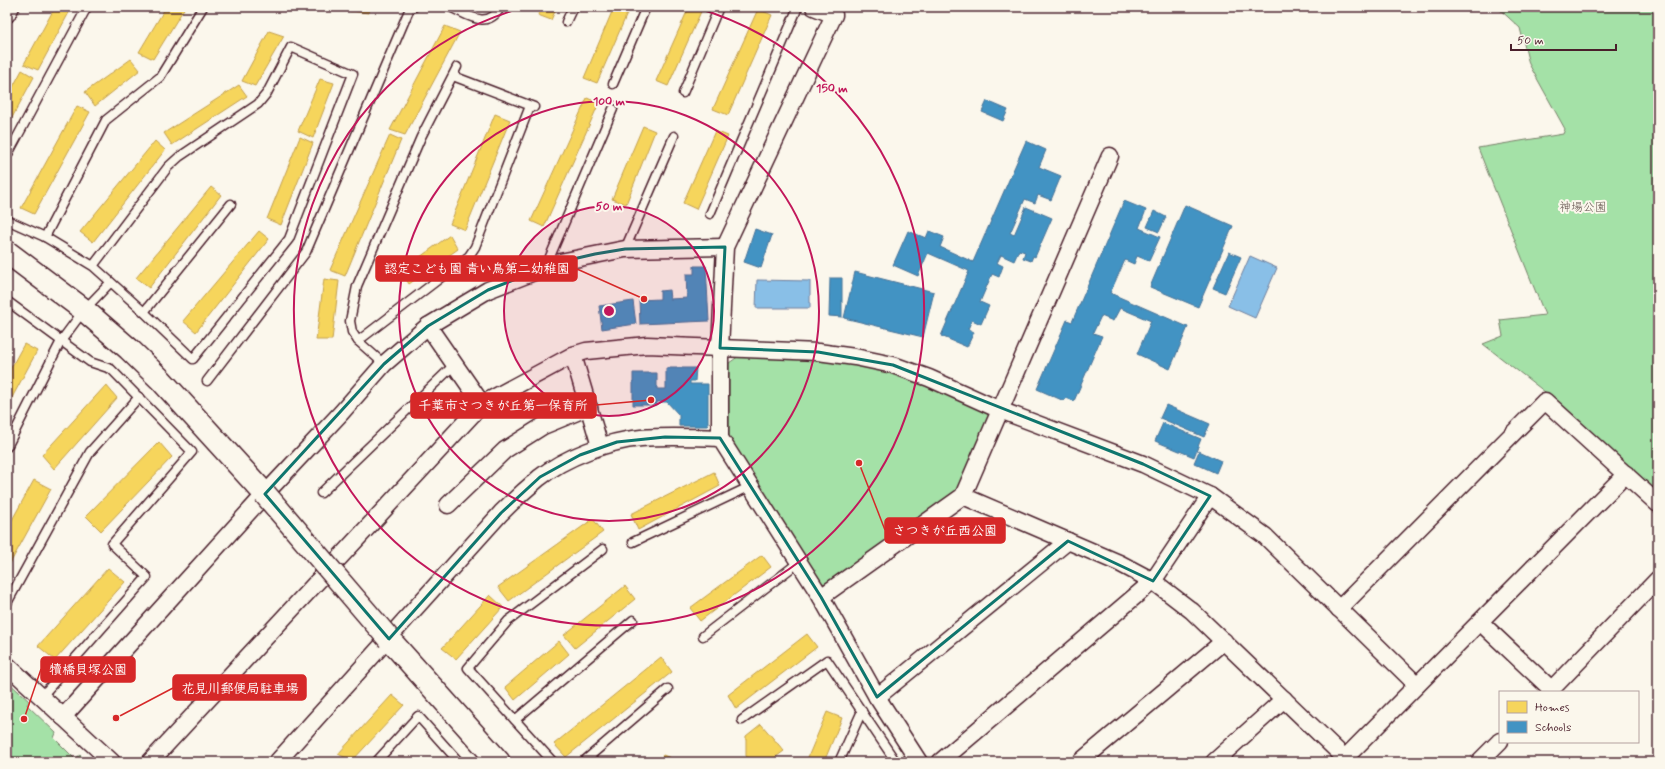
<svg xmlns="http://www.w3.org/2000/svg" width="1665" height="769" font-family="Mynerve,'Klee One',sans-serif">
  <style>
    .green { fill: #a4e1a7; stroke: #778069 }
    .water { fill: #89bfe7; stroke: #707f9c }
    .homes { fill: #f6d55c; stroke: #c29e4d }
    .schools { fill: #4393c3; stroke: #457095 }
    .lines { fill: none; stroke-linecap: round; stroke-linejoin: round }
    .lane-casing { stroke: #4a1f2b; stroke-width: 11 }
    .street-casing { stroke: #4a1f2b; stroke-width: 19 }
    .secondary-casing { stroke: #4a1f2b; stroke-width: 25 }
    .lane { stroke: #fbf7ec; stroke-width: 8 }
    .street { stroke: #fbf7ec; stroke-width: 16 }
    .secondary { stroke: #fbf7ec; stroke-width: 22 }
    .secondary-bridge-casing { stroke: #4a1f2b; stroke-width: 25; stroke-linecap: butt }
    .secondary-bridge { stroke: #fbf7ec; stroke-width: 22 }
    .marked { fill: none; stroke: #0f766e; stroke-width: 3; stroke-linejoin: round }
    .ring { fill: none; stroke: #c2185b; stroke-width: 2 }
    .labels { text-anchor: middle; stroke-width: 4; stroke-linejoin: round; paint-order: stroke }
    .park-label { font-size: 12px; fill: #60504a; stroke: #fbf7ec }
    .centre { fill: #c2185b; stroke: #fbf7ec; stroke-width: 2 }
    .ring-label { font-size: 12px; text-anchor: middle; font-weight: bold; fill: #c2185b; stroke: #fbf7ec; stroke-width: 4; stroke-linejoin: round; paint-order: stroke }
    .leader { fill: none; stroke: #d62828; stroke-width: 1.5 }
    .callout-dot { fill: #d62828; stroke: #fbf7ec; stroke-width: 1.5 }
    .callout { fill: #d62828; stroke: #d62828; stroke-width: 1.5 }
    .callout-label { font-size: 13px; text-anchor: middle; font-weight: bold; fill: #fff }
  </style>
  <rect width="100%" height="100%" fill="#fbf7ec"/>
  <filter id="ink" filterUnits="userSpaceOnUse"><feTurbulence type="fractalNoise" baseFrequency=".025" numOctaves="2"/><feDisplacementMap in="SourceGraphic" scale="8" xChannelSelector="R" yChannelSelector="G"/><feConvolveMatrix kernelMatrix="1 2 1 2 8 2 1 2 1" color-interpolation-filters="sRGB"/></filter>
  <g filter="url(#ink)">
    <g class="green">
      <path d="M1497,7H1658V496L1567,409L1483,344L1503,336L1500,320L1545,315L1478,148L1563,134L1565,129L1529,64L1520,28Z"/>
      <path d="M739,356C788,357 837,358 884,371C921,382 955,397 990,411L992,418L960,490L826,584L818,582L729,436V363Z"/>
      <path d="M7,681L29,701L27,705L56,733L54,738L75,759L80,755L87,762H7Z"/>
    </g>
    <g class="water">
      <path d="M1250,256L1277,268L1255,318L1228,306Z"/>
      <path d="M757,280L810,281V308H756Z"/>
    </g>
    <g class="homes">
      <path d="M55,7H72L38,70L24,64Z"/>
      <path d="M166,7H185L153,59L139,52Z"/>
      <path d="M350,7H369V13L350,11Z"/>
      <path d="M541,7H557L551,20L538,15Z"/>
      <path d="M614,7H630L597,83L584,78Z"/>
      <path d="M689,7H703L668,86L656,81Z"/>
      <path d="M758,9L772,15L728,115L713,109Z"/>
      <path d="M445,26L460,32L405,135L390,130Z"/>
      <path d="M269,31L284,36L255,86L242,81Z"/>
      <path d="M131,59L140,70L95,106L85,92Z"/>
      <path d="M22,70L34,77L7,127V98Z"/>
      <path d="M320,79L334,83L313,138L298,131Z"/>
      <path d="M239,85L247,96L172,145L164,133Z"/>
      <path d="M587,98L599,103L544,227L531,221Z"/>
      <path d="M77,106L90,112L34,214L21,208Z"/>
      <path d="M495,114L510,120L465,230L450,224Z"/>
      <path d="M643,126L655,131L626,204L612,199Z"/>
      <path d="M715,131L728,136L696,209L683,203Z"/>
      <path d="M390,135L401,140L345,276L330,270Z"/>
      <path d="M300,137L313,143L281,225L267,219Z"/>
      <path d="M155,141L165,150L93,242L80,232Z"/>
      <path d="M211,187L221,195L149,288L136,278Z"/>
      <path d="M259,231L269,239L196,332L183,321Z"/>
      <path d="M450,235L458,249L409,284L401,271Z"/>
      <path d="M324,279L339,281L332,340H316Z"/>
      <path d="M24,344L37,351L7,407V375Z"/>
      <path d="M106,385L117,398L54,469L42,455Z"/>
      <path d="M159,442L172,457L101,531L86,516Z"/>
      <path d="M714,472L720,486L638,530L631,514Z"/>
      <path d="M34,480L51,489L7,569V529Z"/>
      <path d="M593,519L603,532L509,601L498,587Z"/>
      <path d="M762,555L771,567L700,621L690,608Z"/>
      <path d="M108,568L125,582L55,660L38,646Z"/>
      <path d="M625,586L635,599L575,648L564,635Z"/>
      <path d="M490,595L503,607L456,659L442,648Z"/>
      <path d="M807,634L817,647L736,709L728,695Z"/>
      <path d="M559,641L569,654L515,700L505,687Z"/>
      <path d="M661,657L672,672L566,757L554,744Z"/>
      <path d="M392,695L404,705L352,761L338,754Z"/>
      <path d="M827,712L842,718L824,762H806Z"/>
      <path d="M761,724L784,751L769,762H753L746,756V736Z"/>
      <path d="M663,755L678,761L677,762H659Z"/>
    </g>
    <g class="schools">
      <path d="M987,101L1008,110L1003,121L982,112Z"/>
      <path d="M1026,141L1046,150L1039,167L1061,176L1051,200L1038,195L1035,203L1025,199L1010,233L1014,235L1026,207L1052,218L1035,257L1033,256L1031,261L1023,258L1025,252L1019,250L1014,261L1001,255L997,263L1003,266L999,277L992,274L980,302L989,306L981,324L972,320L968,329L974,332L967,347L941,336L969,271L928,253L918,276L893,265L908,231L926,238L929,231L944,237L940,247L973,262Z"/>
      <path d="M1124,201L1146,210L1139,228L1160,237L1149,261L1137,256L1134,264L1125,260L1110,293L1188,327L1170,369L1137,354L1151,321L1120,308L1113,321L1101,316L1093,333L1102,336L1074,401L1066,398L1064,401L1037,389L1067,320L1072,322Z"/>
      <path d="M1185,205L1233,226L1198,307L1150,287Z"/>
      <path d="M1154,211L1166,217L1159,232L1147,227Z"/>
      <path d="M755,229L772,235L761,268L744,262Z"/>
      <path d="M1229,252L1241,257L1225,293L1213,288Z"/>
      <path d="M694,266H706L709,321L640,324L639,300L660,299V291L669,290L670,299L687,298L686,274H694Z"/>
      <path d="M855,272L934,292L923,337L844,318Z"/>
      <path d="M830,278H842V317L829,316Z"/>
      <path d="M633,301L636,324L602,329L599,306Z"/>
      <path d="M666,368H696L695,381H690V384H708V426H679V415L667,402H657V405H633V373H657V389H666Z"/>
      <path d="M1166,405L1210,424L1204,437L1160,418Z"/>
      <path d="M1163,423L1201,439L1194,457L1155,441Z"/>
      <path d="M1199,451L1221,461L1216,473L1194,463Z"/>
    </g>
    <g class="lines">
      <defs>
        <g id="lane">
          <path d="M450,7C470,16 487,30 501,7"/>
          <path d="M566,22L573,7"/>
          <path d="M453,76L534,107"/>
          <path d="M613,84L646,7"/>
          <path d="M683,93L719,7"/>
          <path d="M7,156L87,7"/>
          <path d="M710,214L798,7"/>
          <path d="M7,220L45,237L93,266L144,312L193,359L289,239L353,74L291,47L267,93L258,104L179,157L168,167L93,266"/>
          <path d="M45,237L106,120L160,77L203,7"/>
          <path d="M625,249L674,136"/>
          <path d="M546,266L613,109"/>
          <path d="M7,301L90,362L111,369L192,452L112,544L147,577L41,697"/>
          <path d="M144,312L231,204"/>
          <path d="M358,341L469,256L475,247L530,106"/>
          <path d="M384,364L358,341L352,332L350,321L357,286L421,137L457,67"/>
          <path d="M207,381L306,252L410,8L414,7"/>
          <path d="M7,447L61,341L84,310L110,283"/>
          <path d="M321,493L455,364"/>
          <path d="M633,542L751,486"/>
          <path d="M7,603L90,452L139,397"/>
          <path d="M703,636L799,562"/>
          <path d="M515,720L633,620"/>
          <path d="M742,720L827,660L896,762"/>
          <path d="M376,762L418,716L459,762"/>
          <path d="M553,762L468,668L508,621L603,549"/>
          <path d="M583,762L668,689"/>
          <path d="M839,762L862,711"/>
        </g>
        <g id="street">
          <path d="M814,7L834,15L725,247L720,348V438L821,597L877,697L919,762"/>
          <path d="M7,14L11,7"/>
          <path d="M428,326L482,404"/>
          <path d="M573,355L600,446"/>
          <path d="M963,496L1119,563L1153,581L1192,611L1349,762"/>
          <path d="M448,505L505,450L543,426L589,407"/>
          <path d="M821,597L963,496L1110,156"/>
          <path d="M1339,609L1545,401L1658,504"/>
          <path d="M1480,622L1551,689"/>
          <path d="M7,665L112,762"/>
          <path d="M1549,692L1658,579"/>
          <path d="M877,697L1068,541"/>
          <path d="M63,717L265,494L341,413L384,364L428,326L488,290L560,262L625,249L725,247"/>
          <path d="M150,762L482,404L573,355L586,351L647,345L818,352L855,357L893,365L929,378L1000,410L1143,464L1210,496L1265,536L1417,685"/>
          <path d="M277,762L501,513C513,501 526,489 539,478C565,457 608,441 641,438C667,436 694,437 720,438"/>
          <path d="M940,762L1153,581L1210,496"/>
          <path d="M1080,762L1224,641"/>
          <path d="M1214,762L1284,699"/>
          <path d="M1341,762L1626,474"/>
          <path d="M1479,762L1500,741"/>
        </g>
        <g id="secondary">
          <path d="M7,252L84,310L129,349L161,380L265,494"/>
          <path d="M389,639L499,762"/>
        </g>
      </defs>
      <use href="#lane" class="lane-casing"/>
      <use href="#street" class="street-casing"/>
      <use href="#secondary" class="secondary-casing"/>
      <use href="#lane" class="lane"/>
      <use href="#street" class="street"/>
      <use href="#secondary" class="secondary"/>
      <defs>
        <path id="secondary-bridge" d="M265,494L389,639"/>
      </defs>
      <use href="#secondary-bridge" class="secondary-bridge-casing"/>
      <use href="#secondary-bridge" class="secondary-bridge"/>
    </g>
  </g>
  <path class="marked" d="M725,247L720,348L818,352L893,365L1143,464L1210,496L1153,581L1068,541L877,697L821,597L720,438L665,437L617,442L580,455L540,477L501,513L389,639L265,494L384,364L428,326L488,290L560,262L595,254L625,249Z"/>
  <circle cx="609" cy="311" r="105" fill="#c2185b" fill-opacity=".12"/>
  <g class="ring">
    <circle cx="609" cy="311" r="105"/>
    <circle cx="609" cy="311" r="210"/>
    <path d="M693 7A315 315 0 1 1 525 7"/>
  </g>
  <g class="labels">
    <g class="park-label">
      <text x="1583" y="211">神場公園</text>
    </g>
  </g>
  <circle cx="609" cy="311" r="6" class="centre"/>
  <g class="ring-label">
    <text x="832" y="92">150 m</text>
    <text x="609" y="105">100 m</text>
    <text x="609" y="210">50 m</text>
  </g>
  <path class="leader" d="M644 299L577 269M651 400L596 405M859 463L885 530M24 719L41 669M116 718L173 688"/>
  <g class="callout-dot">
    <circle cx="644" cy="299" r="4"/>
    <circle cx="651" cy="400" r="4"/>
    <circle cx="859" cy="463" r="4"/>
    <circle cx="24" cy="719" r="4"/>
    <circle cx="116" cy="718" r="4"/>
  </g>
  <g class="callout">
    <rect x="376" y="256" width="201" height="25" rx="4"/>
    <rect x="411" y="393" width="185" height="25" rx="4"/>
    <rect x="885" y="518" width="120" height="25" rx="4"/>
    <rect x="41" y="657" width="94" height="25" rx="4"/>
    <rect x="173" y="675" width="133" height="25" rx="4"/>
  </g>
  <g class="callout-label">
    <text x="477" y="273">認定こども園 青い鳥第二幼稚園</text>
    <text x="503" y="410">千葉市さつきが丘第一保育所</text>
    <text x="945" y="535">さつきが丘西公園</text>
    <text x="88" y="674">犢橋貝塚公園</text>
    <text x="240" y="693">花見川郵便局駐車場</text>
  </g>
  <rect width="1665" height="769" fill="none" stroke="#fbf7ec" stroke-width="24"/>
  <rect x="12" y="12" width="1641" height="745" fill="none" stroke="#4a1f2b" stroke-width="1.5" filter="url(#ink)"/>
  <rect x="1499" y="691" width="140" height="52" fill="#fbf7ec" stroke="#b4a19f"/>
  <rect x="1507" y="701" width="20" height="12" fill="#f6d55c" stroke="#b4a19f"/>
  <text x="1535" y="711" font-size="12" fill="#4a1f2b">Homes</text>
  <rect x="1507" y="721" width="20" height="12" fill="#4393c3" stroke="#b4a19f"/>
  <text x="1535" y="731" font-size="12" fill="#4a1f2b">Schools</text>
  <path d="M1511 44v6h105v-6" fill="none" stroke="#4a1f2b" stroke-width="2"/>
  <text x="1517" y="44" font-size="12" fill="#4a1f2b" stroke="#fbf7ec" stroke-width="3" paint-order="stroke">50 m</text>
</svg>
